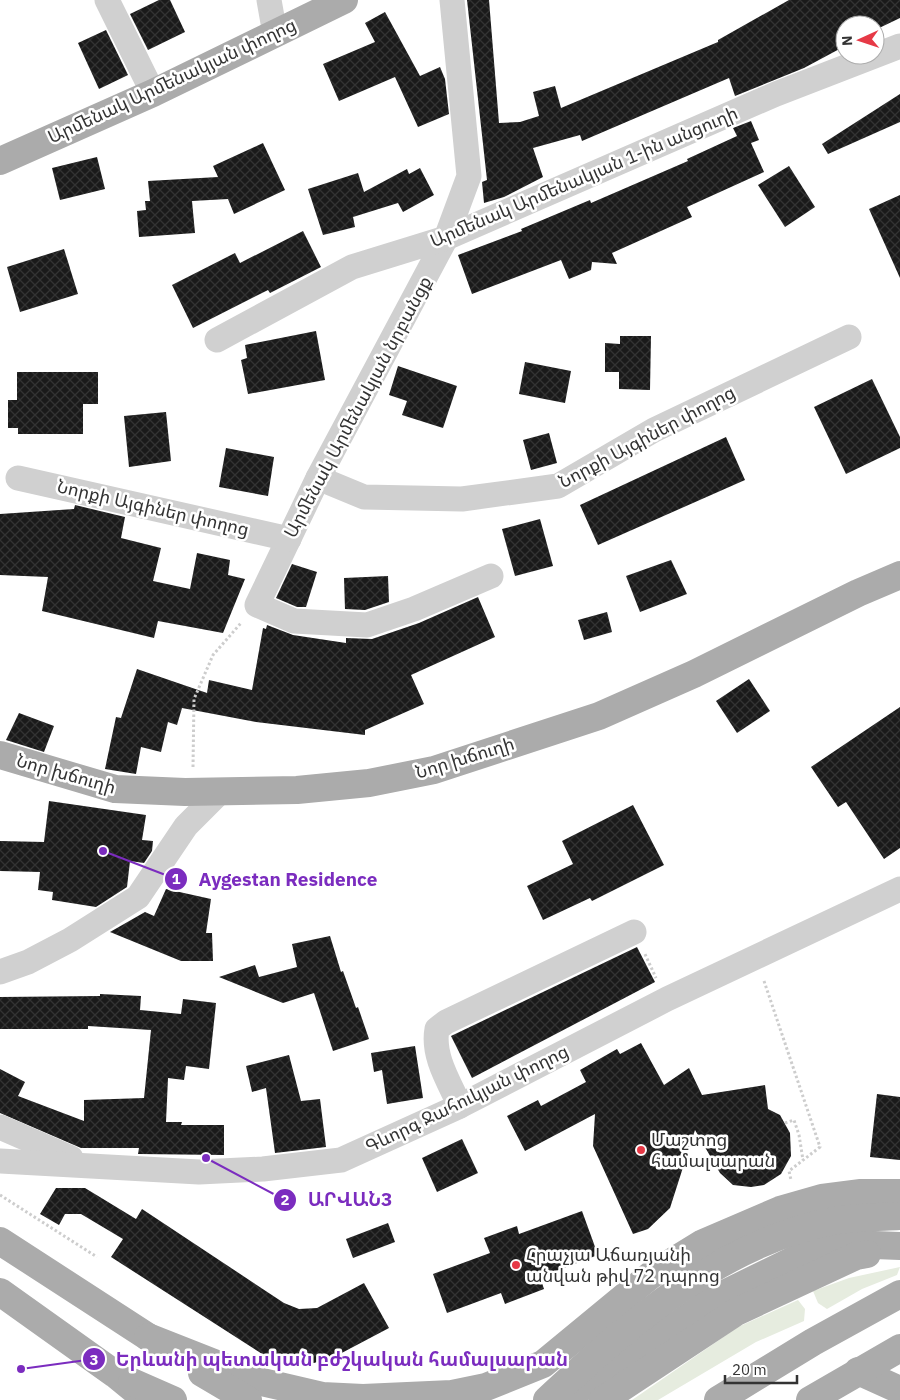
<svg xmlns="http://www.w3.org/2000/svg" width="900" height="1400" font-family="'IBM Plex Sans','Noto Sans Armenian',sans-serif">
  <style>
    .green { fill: #e6ecdf }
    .building { fill: url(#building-cross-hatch) }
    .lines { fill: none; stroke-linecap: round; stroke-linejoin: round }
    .path { stroke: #cdcdcd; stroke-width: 3; stroke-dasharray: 2.5 2.5; stroke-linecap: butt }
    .minor { stroke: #d0d0d0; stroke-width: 25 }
    .major { stroke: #ababab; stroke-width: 28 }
    .poi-dot { fill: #e63946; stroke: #fff; stroke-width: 2 }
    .labels { text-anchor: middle; stroke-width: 5; stroke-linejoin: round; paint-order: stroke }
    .street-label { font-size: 18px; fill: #333; stroke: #fff }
    .poi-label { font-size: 18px; fill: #333; stroke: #fff; text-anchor: start }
    .leader { fill: none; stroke: #7b2cbf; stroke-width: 2 }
    .callout-dot { fill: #7b2cbf; stroke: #fff; stroke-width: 2 }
    .mark-label { font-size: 15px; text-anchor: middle; font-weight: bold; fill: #fff }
    .callout-label { font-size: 19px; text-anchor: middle; font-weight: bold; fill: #7b2cbf; stroke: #fff; stroke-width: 5; stroke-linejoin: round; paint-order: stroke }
  </style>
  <defs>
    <pattern id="building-cross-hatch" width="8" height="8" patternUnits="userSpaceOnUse" patternTransform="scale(1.25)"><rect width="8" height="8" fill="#1a1a1a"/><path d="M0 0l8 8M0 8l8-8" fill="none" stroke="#333"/></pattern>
  </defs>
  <rect width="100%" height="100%" fill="#fff"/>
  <g class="green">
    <path d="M900,1267L897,1275L862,1289L827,1309L818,1303L813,1291L849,1278Z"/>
    <path d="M798,1300L805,1309L804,1321L756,1342L658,1400H632L738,1327Z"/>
  </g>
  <g class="building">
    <path d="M159,0H170L185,32L148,50L130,14Z"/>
    <path d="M467,0H489L499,123L520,122L539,116L533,92L555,86L561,108L718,42V40L789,0H900V18L875,30V25H845V46L804,68L735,96L729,78L582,141L580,135L533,148L543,177L504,197L484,203L482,182L487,180Z"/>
    <path d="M385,12L420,76L440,67L445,79L449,114L418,127L395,77L339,101L323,64L375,42L365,23Z"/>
    <path d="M106,30L128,75L99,89L78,43Z"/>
    <path d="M900,94V122L828,154L822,144Z"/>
    <path d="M751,121L759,140L751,143L764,172L687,207L692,217L612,253L617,264L592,262L591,270L569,279L561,260L472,294L458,255L522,231L521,229L590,200L591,203L688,161L687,159L737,136L733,128Z"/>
    <path d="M263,143L285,190L234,214L228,199L192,201L195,233L139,237L137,211L146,210L145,201H150L148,181L218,177L213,166Z"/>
    <path d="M97,157L105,189L60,200L52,168Z"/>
    <path d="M789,166L815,207L785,227L758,185Z"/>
    <path d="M420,168L434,195L403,212L398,203L353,217L355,227L323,235L308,189L358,173L364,192L407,169L409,174Z"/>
    <path d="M900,195V278L869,209Z"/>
    <path d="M303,231L321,267L270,293L268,290L193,328L172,285L235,253L240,263Z"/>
    <path d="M64,249L78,294L20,312L7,267Z"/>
    <path d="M316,331L325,380L248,394L241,360L247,358L245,345Z"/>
    <path d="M620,336H651L650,390L619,389V372H605V343L620,344Z"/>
    <path d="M525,362L571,371L565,403L519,394Z"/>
    <path d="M398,366L457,386L443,428L402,415L407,401L389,395Z"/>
    <path d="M17,372H98V404H83V434H18V428H8V400H17Z"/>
    <path d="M872,379L900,437V448L846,474L814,407Z"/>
    <path d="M166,412L171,461L129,467L124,416Z"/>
    <path d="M549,433L557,463L531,470L523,440Z"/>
    <path d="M726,437L745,480L598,545L580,505Z"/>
    <path d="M226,448L274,457L268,496L219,487Z"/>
    <path d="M75,505L125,517L121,538L161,548L153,581L190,589L197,553L230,560L228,575L245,579L223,633L158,621L154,638L42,611L48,577L0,575V514L74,509Z"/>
    <path d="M540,519L553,566L515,576L502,529Z"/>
    <path d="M671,560L687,594L640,612L626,576Z"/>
    <path d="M292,564L317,572L306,607H297L276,598Z"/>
    <path d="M388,576L389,602L365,610L345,609L344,578Z"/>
    <path d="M478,597L495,637L411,675L424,704L365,730V735L256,722L182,708L177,725L168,722L161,752L141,747L136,774L105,769L116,717L121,718L137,669L207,693L209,680L252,690L263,628L266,629L267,625L293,635L346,643V638L372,639L419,623Z"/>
    <path d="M607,612L612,632L584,640L578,620Z"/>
    <path d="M749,679L770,711L737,733L716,701Z"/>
    <path d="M900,707V848L884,859L846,802L838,807L811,767Z"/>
    <path d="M19,713L54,726L44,752L6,740Z"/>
    <path d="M49,801L146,815L142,840L153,841L152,851L144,863L130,861L127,887L96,907L52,900L53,892L38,890L40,872L0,871V841L44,842Z"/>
    <path d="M633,805L664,865L592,901L590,898L543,920L527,886L573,864L562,841Z"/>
    <path d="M166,889L211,899L206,933H212L213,961H181L110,932L145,912L154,916Z"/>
    <path d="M330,936L341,972L343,971L356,1008L358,1007L369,1039L333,1051L314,993L283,1003L219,977L255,965L259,977L297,967L292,944Z"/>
    <path d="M637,947L655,982L472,1078L451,1036Z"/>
    <path d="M100,994L141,996L140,1010L181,1014L183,999L216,1003L209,1069L186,1066L184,1080L168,1078L166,1122H182L181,1125H224V1155L138,1154L139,1148H81L0,1113V1069L25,1082L18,1096L84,1121V1100L144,1098L151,1030L88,1026V1029H0V997L100,996Z"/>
    <path d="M641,1043L664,1085L689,1068L702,1095L765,1085L768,1109L780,1115L790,1133L791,1156L781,1174L764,1185L751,1187L733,1185L720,1173L695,1130L670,1208L648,1229L633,1234L593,1146L595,1114L525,1151L507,1116L538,1100L541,1106L586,1082L580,1070L617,1049L620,1054Z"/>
    <path d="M415,1046L423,1098L387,1104L382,1070L374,1072L371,1053Z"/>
    <path d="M289,1055L301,1101L320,1099L326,1147L275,1153L266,1088L252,1092L246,1066Z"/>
    <path d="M877,1094L900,1097V1160L870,1157Z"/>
    <path d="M462,1139L478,1173L437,1192L422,1158Z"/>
    <path d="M56,1188H85L136,1219L142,1209L284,1303L299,1309L317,1308L364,1283L389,1328L336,1356L314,1363L273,1361L111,1257L123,1239L81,1214H65L59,1225L40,1214Z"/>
    <path d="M582,1211L598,1255L540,1277L544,1289L505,1304L501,1293L447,1313L433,1274L490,1253L484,1238L517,1226L519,1234Z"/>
    <path d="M388,1223L395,1242L353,1258L346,1239Z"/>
  </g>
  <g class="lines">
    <g class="path">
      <path d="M193,767L194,699L213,655L241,623"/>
      <path d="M645,954L656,978"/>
      <path d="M764,981L820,1147L789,1171L791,1180"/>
      <path d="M785,1123L794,1120L799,1135L803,1160"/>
      <path d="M0,1195L97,1257"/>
    </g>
    <g class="minor">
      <path d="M107,0L153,93"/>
      <path d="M269,0L275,34"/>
      <path d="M452,0L469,176L446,238L318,478L257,605L294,621L367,625L414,609L491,576"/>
      <path d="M217,340L352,267L446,238L776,94L900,46"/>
      <path d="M18,478L289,539"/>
      <path d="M318,478L364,497L462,499L558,486L654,430L849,337"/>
      <path d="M0,972L28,962L70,940L138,897L186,826L221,791"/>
      <path d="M460,1106C449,1082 432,1056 437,1029L446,1022L634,932"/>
      <path d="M0,1127L71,1158"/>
      <path d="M0,1161L199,1172L263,1169L341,1160L460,1106L667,999L900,889"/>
    </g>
    <g class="major">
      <path d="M0,161L153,93L344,0"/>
      <path d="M0,755L115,789L185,792L297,790L369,783L434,770L599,716L694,674L858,593L900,575"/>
      <path d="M0,1241L162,1346"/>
      <path d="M0,1292L115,1374L147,1400"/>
      <path d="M148,1337L262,1382L322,1396L363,1398L452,1394L486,1387L543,1364L651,1275L703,1243L780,1210L822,1198L861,1193H900"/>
      <path d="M858,1371L900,1390"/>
      <path d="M202,1373L248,1400"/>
      <path d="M132,1382L173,1400"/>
      <path d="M572,1394L644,1348L714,1299L808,1253L850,1244L900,1246"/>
      <path d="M547,1400C629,1324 725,1239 839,1220C859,1217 880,1217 900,1216"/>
      <path d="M603,1400L736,1312L856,1256L867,1254"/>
      <path d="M718,1400L813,1342L900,1294"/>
      <path d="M810,1400L900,1348"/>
    </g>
  </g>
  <g class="poi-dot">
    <circle cx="641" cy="1150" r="5"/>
    <circle cx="516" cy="1265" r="5"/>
  </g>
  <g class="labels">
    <g class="street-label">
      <text transform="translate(172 81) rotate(-25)" y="6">Արմենակ Արմենակյան փողոց</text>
      <text transform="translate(584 177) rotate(-23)" y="6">Արմենակ Արմենակյան 1-ին անցուղի</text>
      <text transform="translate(358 407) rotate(-62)" y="6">Արմենակ Արմենակյան նրբանցք</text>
      <text transform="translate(647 437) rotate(-28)" y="6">Նորքի Այգիներ փողոց</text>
      <text transform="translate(153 508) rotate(13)" y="6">Նորքի Այգիներ փողոց</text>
      <text transform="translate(465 758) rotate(-17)" y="6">Նոր խճուղի</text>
      <text transform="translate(66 774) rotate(16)" y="6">Նոր խճուղի</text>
      <text transform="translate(467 1099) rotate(-26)" y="6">Գևորգ Ջահուկյան փողոց</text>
    </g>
    <g class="poi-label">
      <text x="651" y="1146">Մաշտոց<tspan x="651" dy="21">համալսարան</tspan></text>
      <text x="526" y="1261">Հրաչյա Աճառյանի<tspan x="526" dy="21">անվան թիվ 72 դպրոց</tspan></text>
    </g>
  </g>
  <path class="leader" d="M103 851L176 879M206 1158L285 1200M21 1369L94 1359"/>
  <g class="callout-dot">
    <circle cx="103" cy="851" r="5"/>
    <circle cx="206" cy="1158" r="5"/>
    <circle cx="21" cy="1369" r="5"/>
    <circle cx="176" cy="879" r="12"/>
    <circle cx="285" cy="1200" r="12"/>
    <circle cx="94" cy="1359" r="12"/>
  </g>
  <g class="mark-label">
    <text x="176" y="884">1</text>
    <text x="285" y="1205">2</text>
    <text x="94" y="1365">3</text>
  </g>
  <g class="callout-label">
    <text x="288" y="886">Aygestan Residence</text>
    <text x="350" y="1206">ԱՐՎԱՆ3</text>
    <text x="342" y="1366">Երևանի պետական բժշկական համալսարան</text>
  </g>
  <g transform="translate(860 40) rotate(267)"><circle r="24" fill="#ffffff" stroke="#adadad"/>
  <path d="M0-4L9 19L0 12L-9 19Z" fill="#e63946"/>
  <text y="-8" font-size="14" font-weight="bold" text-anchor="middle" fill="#333333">N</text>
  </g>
  <path d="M725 1375v8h72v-8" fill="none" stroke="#333333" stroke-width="2.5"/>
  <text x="732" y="1375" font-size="15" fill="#333333" stroke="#ffffff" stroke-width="4" paint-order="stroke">20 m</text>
</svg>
